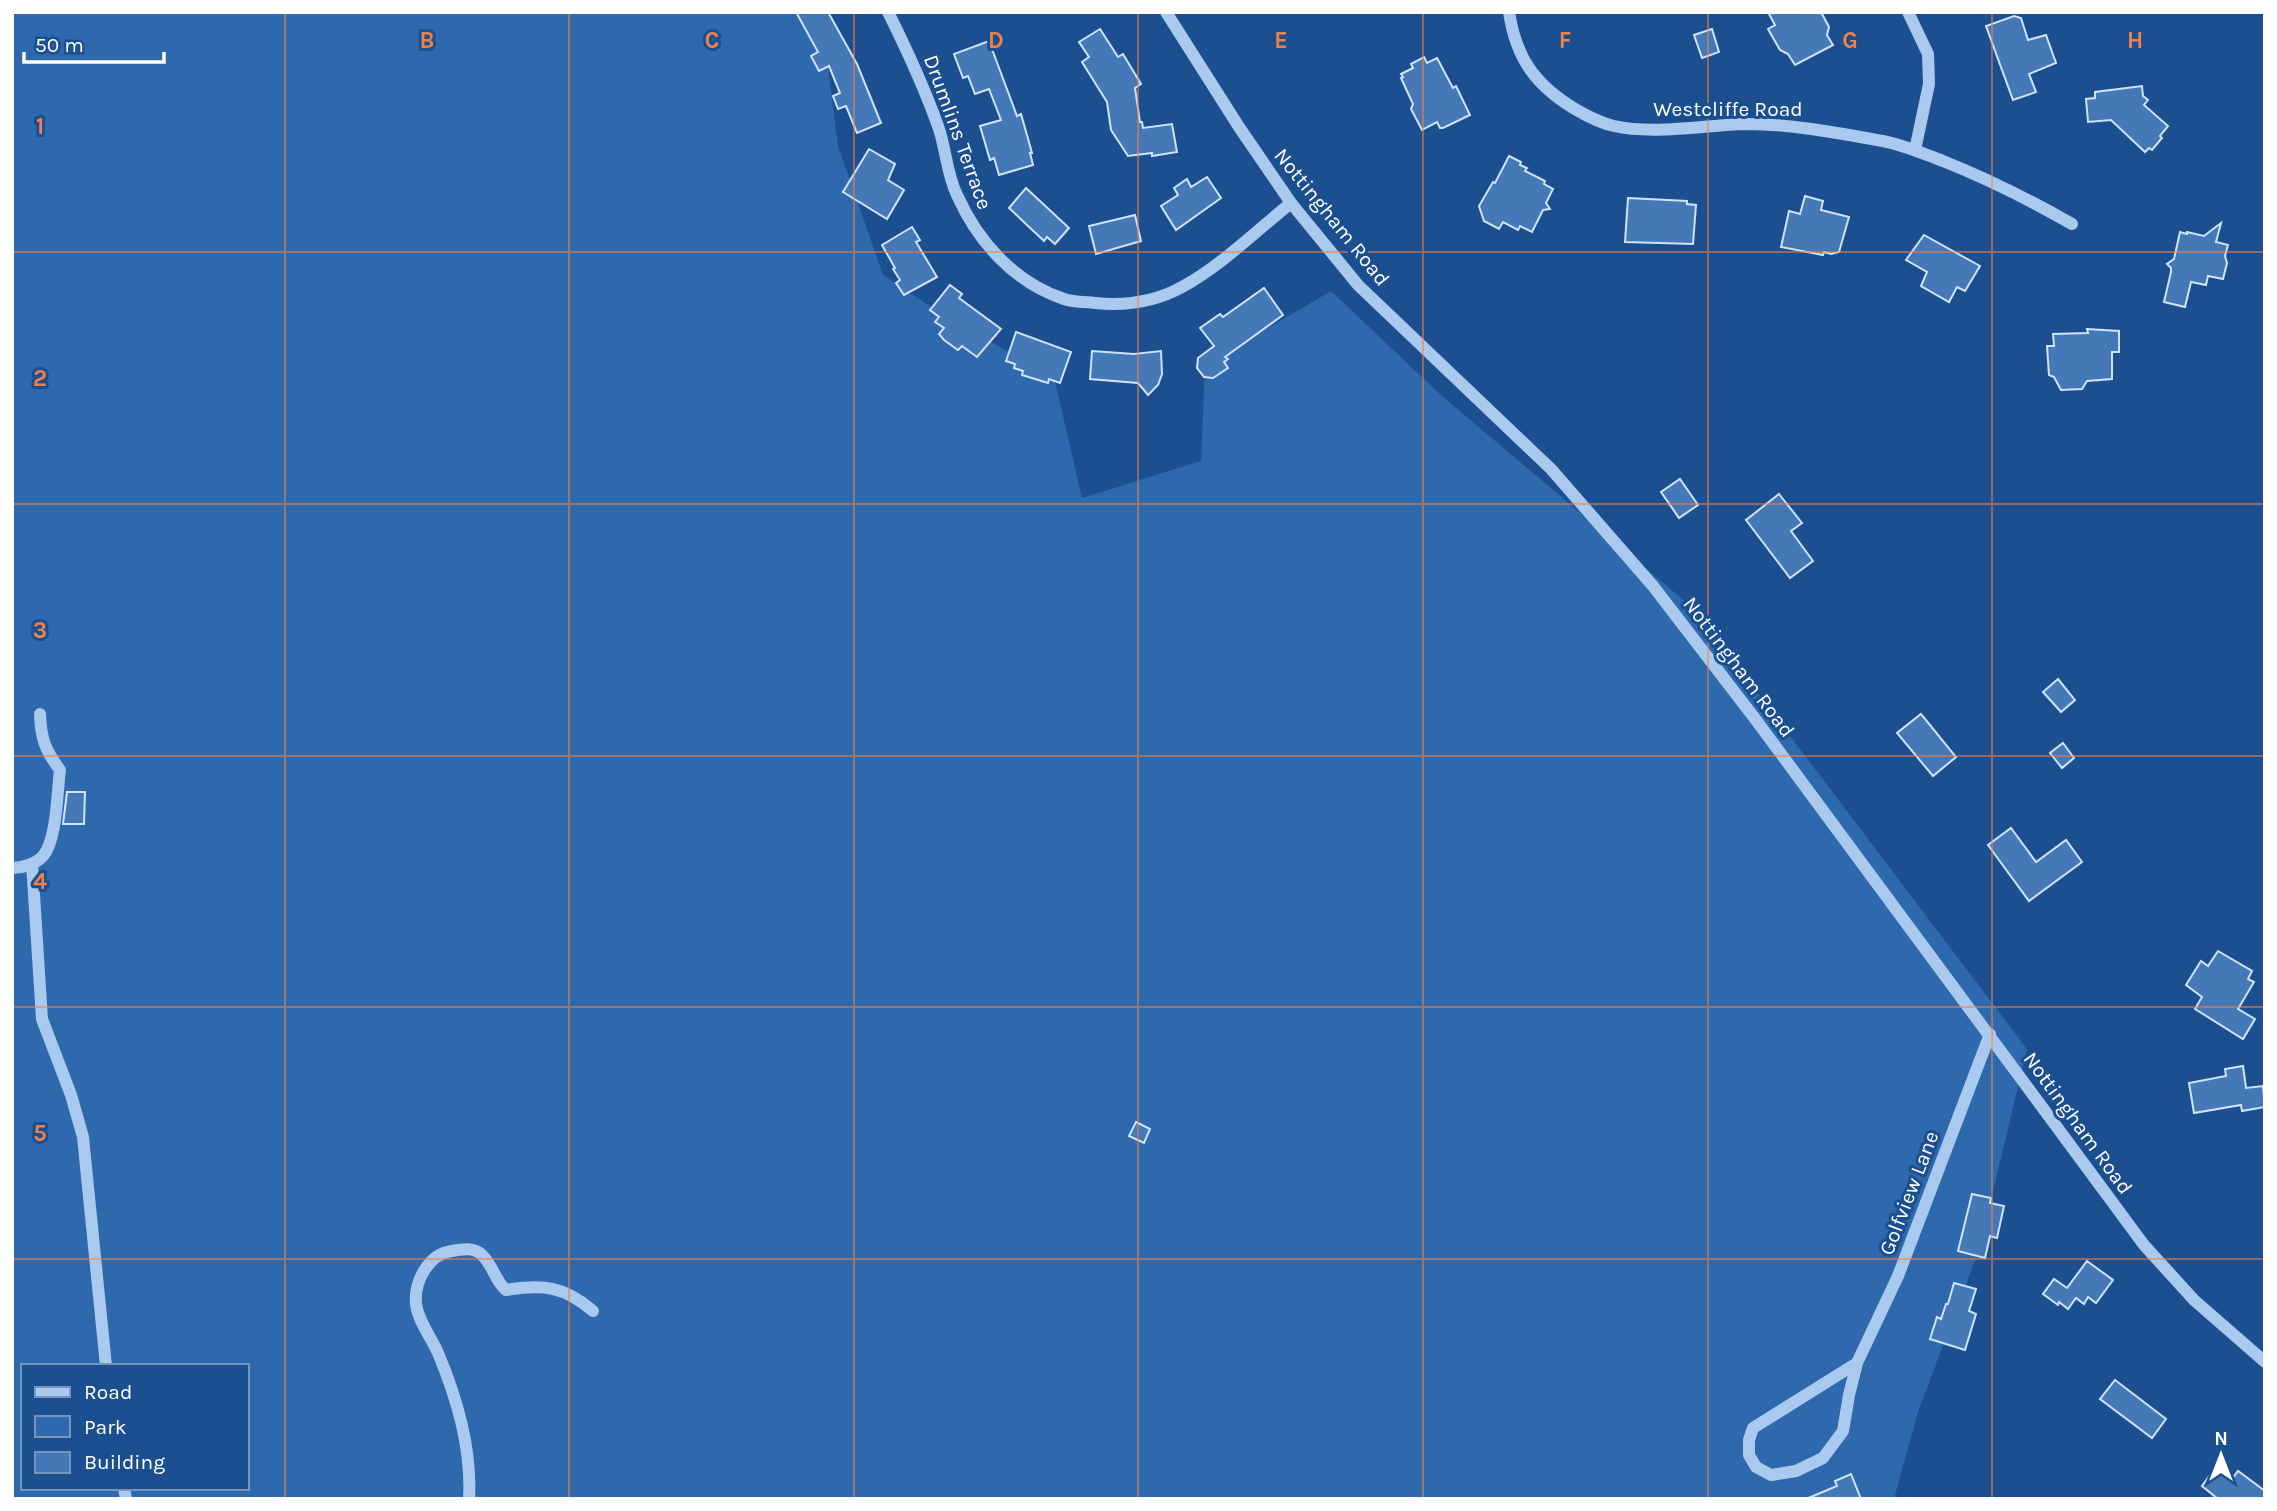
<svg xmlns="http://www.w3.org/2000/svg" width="2277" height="1511" font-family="Karla,sans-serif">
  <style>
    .green { fill: #2e69ad; fill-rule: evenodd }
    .building { fill: #4478b7; stroke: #cfe3fa; stroke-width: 2 }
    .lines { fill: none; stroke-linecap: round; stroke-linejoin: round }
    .minor { stroke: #a9c9ee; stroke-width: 12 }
    .grid { fill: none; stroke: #ee8249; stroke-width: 2; stroke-opacity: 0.55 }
    .labels { text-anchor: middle; stroke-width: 6; stroke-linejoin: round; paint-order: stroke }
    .street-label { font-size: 21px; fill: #fff; stroke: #1b4f8f }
    .grid-label { font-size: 23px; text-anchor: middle; font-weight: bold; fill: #ee8249; stroke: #1b4f8f; stroke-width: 6; stroke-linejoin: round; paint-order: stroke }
  </style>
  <rect width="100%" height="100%" fill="#1b4f8f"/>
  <path class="green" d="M12,12H808L825,44L838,146L883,275L949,319L1054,377L1082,498L1201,461L1205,365L1331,291L1442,396L1694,609L2027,1049L1979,1250L1918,1412L1894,1499H12ZM23,1366H247V1488H23Z"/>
  <g class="building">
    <path d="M796,12H828L857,64L881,123L857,133L846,106L838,109L833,96L840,93L829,66L819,71L811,56L818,52Z"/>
    <path d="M1768,12H1821L1829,27L1827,35L1833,45L1795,65L1788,54L1780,50L1768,29L1775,25Z"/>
    <path d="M2014,16L2021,18L2028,40L2046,35L2056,63L2029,74L2036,92L2013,100L1986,26Z"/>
    <path d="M1100,29L1118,57L1123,54L1141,84L1135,88L1140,122H1142L1143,128L1172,124L1177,152L1152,156V153L1128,156L1111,130L1107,102L1082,62L1089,57L1079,42Z"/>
    <path d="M1712,29L1719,52L1702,58L1694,35Z"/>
    <path d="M989,41L1017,116L1021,114L1032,153H1030L1033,165L999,175L994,158L990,160L980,126L1001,120L989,89L975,94L968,76L963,78L954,54Z"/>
    <path d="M1424,57L1427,63L1437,58L1453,88L1456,86L1470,115L1443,128H1440L1437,122L1422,130L1411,109L1413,104L1401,78L1403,77L1401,74L1413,68L1411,64Z"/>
    <path d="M2142,86L2143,96L2148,100L2144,105L2168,126L2160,136L2162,138L2152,150L2149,148L2145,152L2111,120L2088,122L2086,99L2095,98V92Z"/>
    <path d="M869,149L895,164L888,180L904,190L887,219L843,192Z"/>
    <path d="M1509,156L1521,162L1520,165L1527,168L1525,171L1545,181L1544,184L1553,189L1546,203L1550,209L1543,210L1532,232L1520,226L1518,230L1503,222L1499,229L1484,221L1479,206L1493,182L1495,183Z"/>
    <path d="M1207,177L1221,198L1176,230L1161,206L1178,195L1174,188L1187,179L1191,187Z"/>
    <path d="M1026,188L1069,228L1055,244L1047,237L1044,241L1009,208Z"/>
    <path d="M1805,196L1823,201L1821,210L1849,217L1839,252L1831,254L1824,252L1823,255L1781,247L1789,211L1800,214Z"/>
    <path d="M1628,198L1687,201V204L1696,205L1693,244L1625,242Z"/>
    <path d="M1135,215L1141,241L1096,254L1089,226Z"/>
    <path d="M2221,223L2216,242L2228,245L2225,256L2227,263L2223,279L2208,276L2206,285L2191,282L2185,307L2164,302L2171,272V268L2167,264L2174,259L2180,232L2187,234V232L2204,236Z"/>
    <path d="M912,227L920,240L916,242L937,277L904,295L896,283L900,280L893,269L895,268L882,245Z"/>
    <path d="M1924,235L1980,266L1965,291L1957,287L1949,302L1921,286L1927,272L1906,260Z"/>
    <path d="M950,285L962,294L959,298L1001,329L977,357L962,346L958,350L944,340L939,334L944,328L935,322L939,317L930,310Z"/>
    <path d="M1264,288L1283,315L1225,357L1228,359L1224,362L1228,368L1213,378L1204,377L1197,368L1198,358L1214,346L1200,328L1220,314L1223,317Z"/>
    <path d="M2087,329L2119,331V352H2112V379L2087,381L2082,389L2061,390L2054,377L2049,375L2047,346H2054L2053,334L2088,333Z"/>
    <path d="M1016,332L1071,352L1060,383L1049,379L1048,383L1022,375L1023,371L1014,368L1015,364L1006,361Z"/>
    <path d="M1092,351L1134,354L1161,351L1162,374L1158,385L1148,395L1138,383L1090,379Z"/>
    <path d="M1680,479L1698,505L1679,518L1661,492Z"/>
    <path d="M1779,494L1802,523L1791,531L1813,561L1790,578L1746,520Z"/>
    <path d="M2058,679L2075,700L2061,712L2043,692Z"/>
    <path d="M1921,714L1956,757L1933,776L1897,733Z"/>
    <path d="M2063,743L2074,758L2062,768L2050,753Z"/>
    <path d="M67,792H85L84,824H63Z"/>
    <path d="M2011,828L2036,862L2066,840L2082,862L2029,901L1988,845Z"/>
    <path d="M2218,951L2252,971L2248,979L2254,982L2238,1009L2255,1019L2243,1039L2195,1009L2202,997L2186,985L2201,961L2208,966Z"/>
    <path d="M2243,1066L2246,1088L2263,1086L2265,1107L2242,1111L2241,1105L2194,1113L2189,1083L2226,1076L2225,1069Z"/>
    <path d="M1136,1122L1150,1129L1144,1143L1129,1136Z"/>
    <path d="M1972,1194L1991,1198L1990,1203L2004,1206L1997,1238L1990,1236L1985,1258L1958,1251Z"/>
    <path d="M2087,1261L2113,1280L2096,1303L2088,1297L2084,1304L2076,1298L2068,1309L2059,1302L2058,1305L2043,1294L2054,1279L2067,1288Z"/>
    <path d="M1954,1283L1976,1289L1969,1311L1976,1314L1965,1350L1930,1339L1937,1317L1941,1319L1946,1304H1948Z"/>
    <path d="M2115,1380L2166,1419L2152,1438L2100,1399Z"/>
    <path d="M2215,1468L2231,1480L2238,1471L2265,1491V1499H2218L2202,1486Z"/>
    <path d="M1851,1474L1861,1499H1806L1837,1486L1835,1481Z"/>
  </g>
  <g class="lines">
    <g class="minor">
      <path d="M888,12C907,50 925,89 939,129C946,150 947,175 957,195C978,242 1014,282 1064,299C1073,302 1085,302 1095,303C1126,306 1155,302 1182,287C1222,265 1256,231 1291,203"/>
      <path d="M1166,12L1239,127L1291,203L1358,285L1551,469L1653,586L1756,720L2144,1245L2194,1300L2265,1362"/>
      <path d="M1509,12C1516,58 1535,85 1575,109C1587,116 1600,123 1614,126C1654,135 1704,125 1746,124C1792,124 1838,133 1883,141C1904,145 1924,154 1943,161C1988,179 2030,200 2072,224"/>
      <path d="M1908,12L1928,54L1929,84L1915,150"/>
      <path d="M32,864L42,1019L71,1095L83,1137L106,1366"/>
      <path d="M12,868C22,868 36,864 43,856C57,840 57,792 60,770C45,750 41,739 40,714"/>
      <path d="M1857,1363L1753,1428L1749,1440V1455L1756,1467L1771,1475L1796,1471L1823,1458L1843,1431L1849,1395L1857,1363L1898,1276L1990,1034"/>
      <path d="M124,1488L126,1499"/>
      <path d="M469,1499C472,1449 457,1398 438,1353C431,1337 418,1321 416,1304C414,1282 428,1254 452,1251C462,1249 474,1247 482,1255C493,1265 495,1281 506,1290C543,1284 564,1286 593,1311"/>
    </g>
  </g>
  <path class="grid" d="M285,12V1499M569,12V1499M854,12V1499M1138,12V1499M1423,12V1499M1708,12V1499M1992,12V1499M12,252H2265M12,504H2265M12,756H2265M12,1007H2265M12,1259H2265"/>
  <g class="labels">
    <g class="street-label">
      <text x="1728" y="116">Westcliffe Road</text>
      <text transform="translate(958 132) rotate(70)" y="7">Drumlins Terrace</text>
      <text transform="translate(1332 217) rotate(51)" y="7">Nottingham Road</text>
      <text transform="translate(1739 667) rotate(53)" y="7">Nottingham Road</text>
      <text transform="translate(2078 1123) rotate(54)" y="7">Nottingham Road</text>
      <text transform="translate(1909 1193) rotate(-69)" y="7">Golfview Lane</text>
    </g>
  </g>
  <g class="grid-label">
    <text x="427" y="48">B</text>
    <text x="712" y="48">C</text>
    <text x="996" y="48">D</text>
    <text x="1281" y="48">E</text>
    <text x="1565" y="48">F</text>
    <text x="1850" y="48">G</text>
    <text x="2135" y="48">H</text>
    <text x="40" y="134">1</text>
    <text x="40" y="386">2</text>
    <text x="40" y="638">3</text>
    <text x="40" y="889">4</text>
    <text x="40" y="1141">5</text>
  </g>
  <rect width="2277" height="1511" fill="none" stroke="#ffffff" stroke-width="28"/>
  <rect x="21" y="1364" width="228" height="126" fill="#1b4f8f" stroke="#7695bc" stroke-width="2"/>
  <rect x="35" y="1387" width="35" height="10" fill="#a9c9ee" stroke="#7695bc" stroke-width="2"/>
  <text x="84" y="1399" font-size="21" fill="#ffffff">Road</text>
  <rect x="35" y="1416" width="35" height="21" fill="#2e69ad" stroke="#7695bc" stroke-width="2"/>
  <text x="84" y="1434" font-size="21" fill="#ffffff">Park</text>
  <rect x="35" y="1452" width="35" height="21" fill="#4478b7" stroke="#7695bc" stroke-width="2"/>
  <text x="84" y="1469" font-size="21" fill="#ffffff">Building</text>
  <g transform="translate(2221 1455)" stroke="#1b4f8f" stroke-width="5" paint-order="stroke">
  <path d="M0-5L12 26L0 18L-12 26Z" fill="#ffffff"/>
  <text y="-10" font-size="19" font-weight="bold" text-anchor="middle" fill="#ffffff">N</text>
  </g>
  <path d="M24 52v10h140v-10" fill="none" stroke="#ffffff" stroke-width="3.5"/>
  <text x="35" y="52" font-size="21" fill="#ffffff" stroke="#1b4f8f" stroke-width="5" paint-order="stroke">50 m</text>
</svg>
